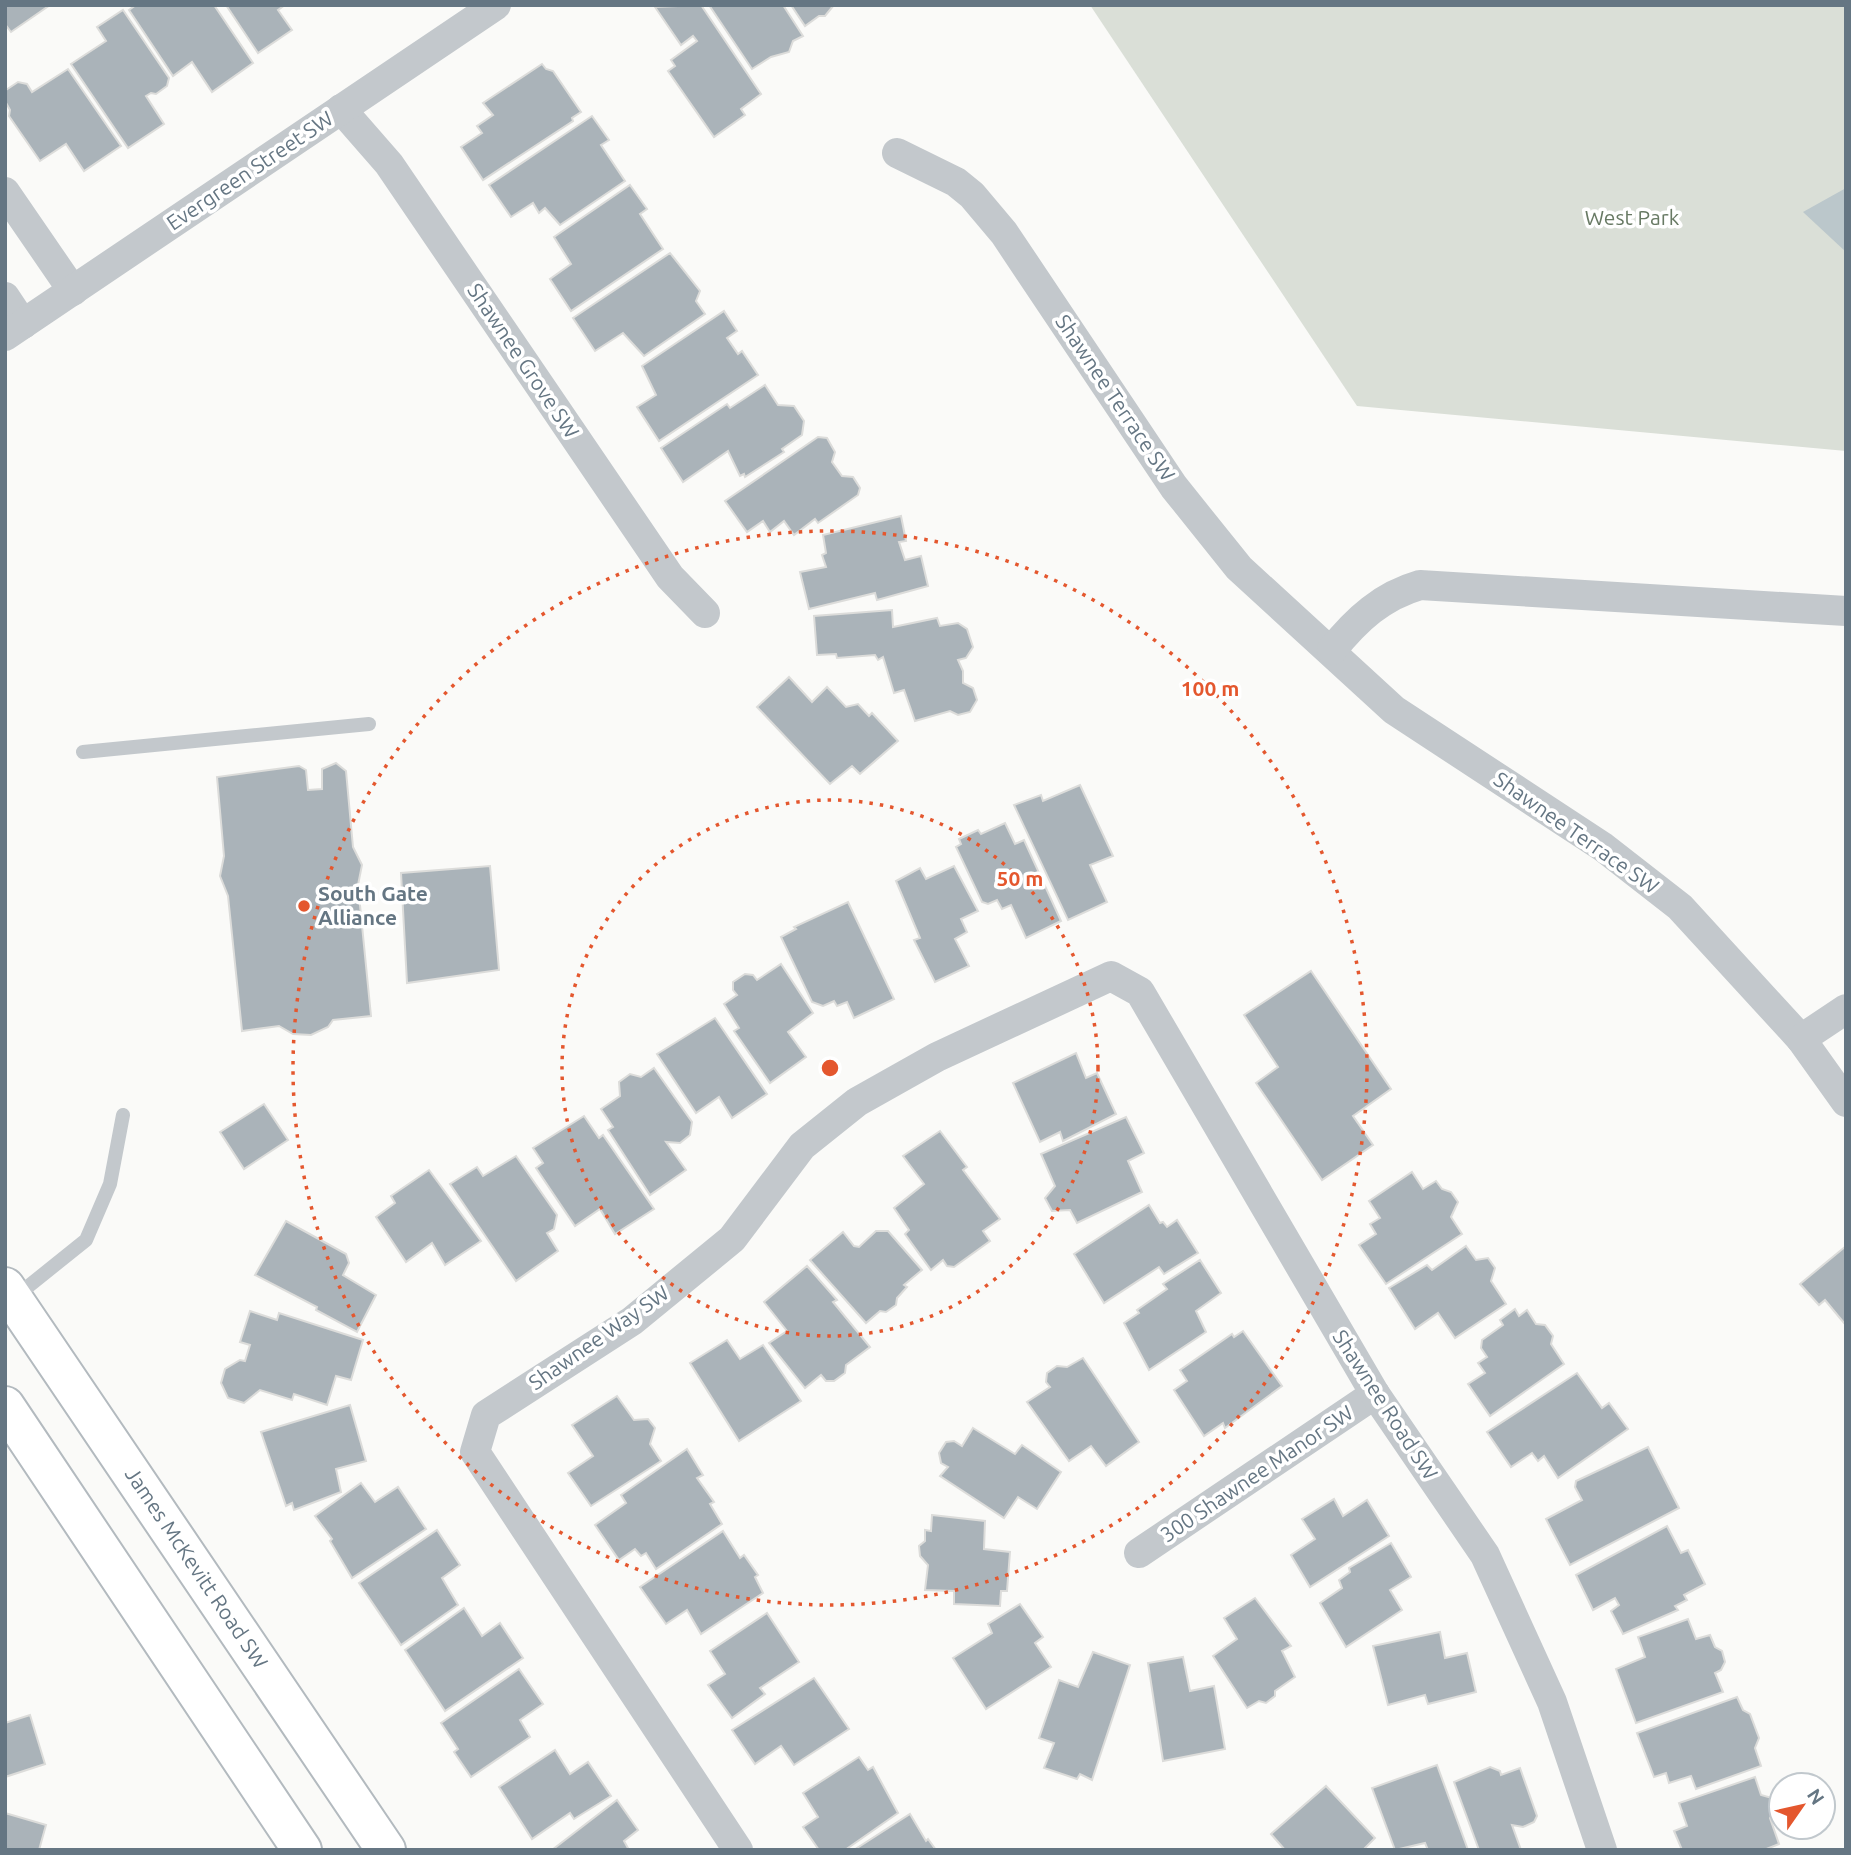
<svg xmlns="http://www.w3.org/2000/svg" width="1851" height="1855" font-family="Ubuntu,sans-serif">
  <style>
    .green { fill: #dadfd7 }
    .water { fill: #bbc7cb }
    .building { fill: #aab3b9; stroke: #dcdcda; stroke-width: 2 }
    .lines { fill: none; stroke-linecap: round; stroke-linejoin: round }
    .secondary-casing { stroke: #b3babf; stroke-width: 42 }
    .lane { stroke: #c3c8cc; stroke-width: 14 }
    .street { stroke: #c3c8cc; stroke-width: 30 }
    .secondary { stroke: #fff; stroke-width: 38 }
    .ring { fill: none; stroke: #e4572e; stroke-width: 3.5; stroke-dasharray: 3.5 7 }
    .poi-dot { fill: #e4572e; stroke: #fff; stroke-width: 2.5 }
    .labels { text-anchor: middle; stroke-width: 7; stroke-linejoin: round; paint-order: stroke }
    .street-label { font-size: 21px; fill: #657683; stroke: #fff }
    .park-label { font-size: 21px; fill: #687a64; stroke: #fff }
    .poi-label { font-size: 21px; font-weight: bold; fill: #657683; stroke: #fff; text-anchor: start }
    .centre { fill: #e4572e; stroke: #fff; stroke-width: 3.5 }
    .ring-label { font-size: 21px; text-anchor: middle; font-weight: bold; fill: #e4572e; stroke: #fff; stroke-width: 7; stroke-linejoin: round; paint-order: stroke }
  </style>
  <rect width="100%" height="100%" fill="#fafaf8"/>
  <path class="green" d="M1090,5H1846V451L1357,406Z"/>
  <path class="water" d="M1846,188V252L1803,212Z"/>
  <g class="building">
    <path d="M5,5H50L11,32L5,24Z"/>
    <path d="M136,5H214L253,63L212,92L192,62L173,76L129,10Z"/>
    <path d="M226,5H285L278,10L292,30L258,53Z"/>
    <path d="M701,5L761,94L741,109L745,115L714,137L668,71L675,66L671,60L697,41L693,36L681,45L655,7Z"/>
    <path d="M709,5H783L803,36L793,41L789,52L771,57L752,69Z"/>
    <path d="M791,5H834L825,16H819L805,26Z"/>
    <path d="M123,10L169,78L167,86L156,94L151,93L146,96L164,124L128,148L71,64L106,41L97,27Z"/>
    <path d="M542,64L546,69L553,71L581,112L572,118L573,121L483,180L461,147L482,133L477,126L493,115L483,103Z"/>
    <path d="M68,69L121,146L84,171L66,144L40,161L9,116L10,110L5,101L6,90L18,82L27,84L32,92Z"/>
    <path d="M592,116L609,140L601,145L625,181L560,225L545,208L539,213L533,203L511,217L489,185Z"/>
    <path d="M630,185L647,209L640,214L663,249L571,311L550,279L571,264L554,237Z"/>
    <path d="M670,253L700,291L696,301L705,314L644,356L623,333L595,351L573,318Z"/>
    <path d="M724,311L737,331L727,338L738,354L742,351L758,375L659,441L637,407L656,395L642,366Z"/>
    <path d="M765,385L778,405L794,406L804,421L802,435L782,449L784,452L745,477L744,474L740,476L728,451L683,482L661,448L727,404L730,408Z"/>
    <path d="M818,437L827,438L835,452L832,462L842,476L853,477L860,488L858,495L818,523L815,519L794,535L784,521L770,532L763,521L747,532L725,501Z"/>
    <path d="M901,516L906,541L899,542L905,560L921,556L928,586L877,600L875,593L809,609L800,572L826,567L822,555L826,553L823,535Z"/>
    <path d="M892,610L893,627L937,618L940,626L958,623L967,629L973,647L966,658L958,660L963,671V683L973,688L977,700L970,712L958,715L950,711L915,721L904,690L894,693L883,657L878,660L875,655L837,658L836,654L817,655L814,616Z"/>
    <path d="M789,677L812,702L827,687L846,707L858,704L869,716L872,713L898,741L860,774L852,766L830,784L757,707Z"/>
    <path d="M336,763L346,771L353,847L362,865L358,885L371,1016L333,1020L328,1027L311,1035L293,1034L279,1026L242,1031L228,896L220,876L224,856L217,777L299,766L306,770L308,790L322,789V769Z"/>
    <path d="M1080,785L1113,856L1090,865L1107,902L1068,920L1014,805L1041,795L1043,801Z"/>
    <path d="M1005,823L1015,844L1024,840L1061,921L1026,938L1011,905L1002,909L997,900L988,904L982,902L956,847L961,844L959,839L978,830L981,834Z"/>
    <path d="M490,866L499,970L407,983L401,873Z"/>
    <path d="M954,866L978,911L961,919L967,932L955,939L969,966L935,982L914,940L920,938L896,881L920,868L926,879Z"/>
    <path d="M848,902L894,999L854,1018L847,1002L837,1006L834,1001L823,1006L812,1002L781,937L796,929L794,927Z"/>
    <path d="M781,964L813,1013L788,1032L806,1057L770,1083L734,1031L739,1028L724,1004L737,995L733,990V982L745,974L753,975L757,980Z"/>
    <path d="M1311,971L1391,1089L1353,1116L1373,1145L1322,1180L1256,1083L1278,1067L1244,1015Z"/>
    <path d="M715,1018L767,1094L732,1118L719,1097L696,1113L657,1054Z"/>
    <path d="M1076,1053L1086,1078L1097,1073L1116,1114L1063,1141L1060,1132L1040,1142L1013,1083Z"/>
    <path d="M654,1068L692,1122L690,1135L680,1143L666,1142L686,1170L650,1195L608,1130L613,1127L601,1109L620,1096L619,1082L630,1074L641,1077Z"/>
    <path d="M264,1104L288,1140L244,1169L220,1132Z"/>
    <path d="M584,1116L599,1138L603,1135L654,1209L615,1234L600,1209L575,1226L536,1168L543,1163L533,1148Z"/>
    <path d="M1126,1117L1144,1153L1128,1161L1142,1192L1077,1223L1070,1210L1052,1211L1045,1198L1055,1186L1041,1154Z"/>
    <path d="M940,1131L967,1167L963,1170L1000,1219L983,1231L990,1241L954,1267L947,1266L943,1260L931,1270L905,1234L909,1230L894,1208L924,1184L903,1156Z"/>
    <path d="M516,1156L557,1215L554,1229L547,1233L558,1251L516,1281L450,1184L477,1167L483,1176Z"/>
    <path d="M429,1170L481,1241L445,1265L432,1243L406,1262L376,1217L395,1203L391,1196Z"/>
    <path d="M1412,1172L1423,1189L1436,1181L1442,1189L1451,1192L1458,1202L1451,1217L1462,1234L1386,1284L1359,1245L1376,1234L1370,1224L1380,1218L1369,1201Z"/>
    <path d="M1149,1205L1160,1223L1163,1222L1167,1227L1177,1220L1198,1253L1164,1274L1159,1267L1104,1303L1074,1254Z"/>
    <path d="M286,1221L346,1254L349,1263L343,1275L376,1295L357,1332L316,1310L317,1307L255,1275Z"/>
    <path d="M876,1231H888L922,1270L904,1285L907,1287L897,1298L896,1305L886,1312L880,1311L866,1323L810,1260L843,1232L854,1246L859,1247Z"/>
    <path d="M1466,1246L1476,1260L1488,1258L1495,1268L1491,1281L1506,1304L1455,1338L1438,1313L1415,1329L1389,1288L1427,1265L1432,1270Z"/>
    <path d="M1846,1246V1322L1844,1323L1825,1300L1819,1305L1800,1284Z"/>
    <path d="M1200,1260L1221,1293L1196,1311L1206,1332L1149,1370L1124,1323L1139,1313L1137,1310L1167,1289L1163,1284Z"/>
    <path d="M807,1266L837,1300L833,1302L870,1347L846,1365L845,1373L834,1381H826L821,1375L805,1388L769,1343L787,1331L764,1302Z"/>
    <path d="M1515,1309L1519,1316L1527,1310L1536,1324L1545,1325L1553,1336L1551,1344L1564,1364L1490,1416L1468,1384L1485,1373L1478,1363L1487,1357L1481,1348L1482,1340L1503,1325L1500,1320Z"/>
    <path d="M250,1311L277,1320L279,1313L363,1340L351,1380L336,1376L327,1405L294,1394L292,1400L260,1390L244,1403L228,1398L221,1383L225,1369L240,1360L245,1361L250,1345L240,1342Z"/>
    <path d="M1243,1331L1282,1386L1225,1428L1223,1423L1204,1436L1174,1390L1187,1381L1180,1370L1232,1334L1234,1337Z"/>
    <path d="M727,1340L740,1359L763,1345L801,1401L739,1441L690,1363Z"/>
    <path d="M1083,1358L1139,1442L1106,1466L1091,1446L1069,1461L1027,1402L1050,1387L1046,1382L1047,1373L1057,1366L1067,1367Z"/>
    <path d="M1577,1373L1602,1408L1609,1403L1628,1429L1558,1478L1544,1456L1538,1461L1532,1453L1511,1467L1487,1432Z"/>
    <path d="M617,1396L634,1420L648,1419L655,1428L650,1444L661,1461L591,1506L568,1473L593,1456L572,1425Z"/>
    <path d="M350,1405L366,1461L336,1469L341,1492L294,1510L292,1503L286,1506L261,1432Z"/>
    <path d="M973,1428L1015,1454L1022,1445L1061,1472L1037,1509L1018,1497L1004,1518L940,1476L948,1467L941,1463L939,1453L946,1442L954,1441L962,1446Z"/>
    <path d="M1648,1447L1679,1508L1570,1565L1546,1519L1582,1500L1575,1487L1576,1481Z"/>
    <path d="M687,1449L703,1475L697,1478L714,1502L710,1504L722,1524L656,1569L646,1553L641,1556L635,1549L619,1560L595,1525L626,1503L621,1495Z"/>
    <path d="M361,1483L375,1502L398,1487L426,1529L352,1578L330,1541L332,1539L315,1516Z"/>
    <path d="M1334,1499L1343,1516L1367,1500L1389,1536L1310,1587L1291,1555L1315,1539L1302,1519Z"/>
    <path d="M932,1515L985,1521L984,1549L1010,1552L1007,1591H1001L1000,1606L954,1604V1591L925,1590L928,1565L920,1556L919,1546L925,1541V1530L931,1531Z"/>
    <path d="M1667,1526L1681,1553L1688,1550L1705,1584L1684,1595L1687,1600L1675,1606L1678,1610L1623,1634L1611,1611L1619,1605L1615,1598L1593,1610L1576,1575Z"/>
    <path d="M437,1530L460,1565L442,1578L458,1605L401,1645L359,1583Z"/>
    <path d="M723,1531L740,1558L744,1555L758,1575L755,1577L763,1593L701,1634L687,1610L666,1624L640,1587Z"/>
    <path d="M1391,1543L1411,1577L1390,1590L1402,1610L1346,1647L1320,1603L1342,1588L1339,1580L1350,1572L1349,1568Z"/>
    <path d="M1255,1598L1291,1646L1282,1651L1295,1677L1275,1691V1696L1266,1703L1259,1701L1247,1708L1213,1656L1237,1639L1224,1618Z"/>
    <path d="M1020,1604L1043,1637L1035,1643L1051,1667L986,1709L953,1658L992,1633L988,1624Z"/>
    <path d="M464,1608L482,1636L500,1623L523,1658L445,1711L405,1650Z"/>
    <path d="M767,1613L799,1662L760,1688L765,1694L732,1718L708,1685L725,1674L710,1651Z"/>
    <path d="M1688,1619L1696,1639L1710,1635L1715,1647L1722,1651L1725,1662L1721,1670L1715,1673L1723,1692L1636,1723L1616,1669L1645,1657L1638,1637Z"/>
    <path d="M1440,1632L1445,1658L1467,1653L1476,1692L1428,1704L1425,1695L1388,1705L1373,1646Z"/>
    <path d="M1093,1652L1130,1665L1092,1780L1080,1774L1077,1779L1044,1768L1054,1743L1039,1738L1059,1680L1078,1687Z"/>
    <path d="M1183,1657L1190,1691L1214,1686L1225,1749L1163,1761L1148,1663Z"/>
    <path d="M519,1669L543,1704L520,1720L530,1737L471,1777L454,1752L458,1749L441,1723Z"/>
    <path d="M814,1678L849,1729L794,1765L781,1746L755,1764L732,1730Z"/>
    <path d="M1737,1697L1743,1710L1750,1714L1759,1738L1755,1748L1761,1766L1696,1789L1691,1776L1669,1783L1666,1773L1654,1777L1637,1733Z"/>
    <path d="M30,1715L45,1764L5,1777V1723Z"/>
    <path d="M555,1750L570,1774L588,1762L611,1796L574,1819L570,1813L532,1839L499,1787Z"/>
    <path d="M859,1757L868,1770L873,1767L898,1813L845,1850H819L803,1827L818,1817L803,1793Z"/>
    <path d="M1437,1765L1468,1850H1428L1425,1843L1395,1850L1372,1788Z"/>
    <path d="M1490,1767L1500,1771L1501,1775L1520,1768L1537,1816L1534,1822L1523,1827L1512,1825L1521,1850H1479L1454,1782Z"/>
    <path d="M1755,1777L1761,1795L1772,1798L1776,1808L1770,1818L1779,1844L1764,1850H1682L1674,1831L1687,1826L1679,1803Z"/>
    <path d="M1326,1786L1375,1838L1363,1850H1285L1271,1834Z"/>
    <path d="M617,1800L638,1830L624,1841L629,1850H552Z"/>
    <path d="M5,1813L46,1825L39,1850H5Z"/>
    <path d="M910,1814L926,1841L928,1839L936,1850H854Z"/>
  </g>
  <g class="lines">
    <defs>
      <g id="secondary">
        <path d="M5,1287L386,1850"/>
        <path d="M5,1406L302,1850"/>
      </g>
    </defs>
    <use href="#secondary" class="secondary-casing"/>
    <g class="lane">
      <path d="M83,752L369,724"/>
      <path d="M15,1297L86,1240L110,1184L123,1115"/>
    </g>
    <g class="street">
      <path d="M341,109L389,164L670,577L705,613"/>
      <path d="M897,153L956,182L972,195L1004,233L1174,487L1239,568L1394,710L1603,847L1680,907L1801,1039"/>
      <path d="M5,192L73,291"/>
      <path d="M5,297L23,324"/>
      <path d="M5,336L496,5"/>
      <path d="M1332,650C1357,619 1382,596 1420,585L1846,611"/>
      <path d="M1846,1009L1801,1039L1846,1102"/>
      <path d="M1139,1553L1375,1394"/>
      <path d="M738,1850L475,1452L486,1415L632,1321L732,1239L802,1146L857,1102L937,1057L1111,976L1140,992L1375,1394L1485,1555L1552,1702L1602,1850"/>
    </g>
    <use href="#secondary" class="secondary"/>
  </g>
  <g class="ring">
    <circle cx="830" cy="1068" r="268"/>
    <circle cx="830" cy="1068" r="537"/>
  </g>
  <circle class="poi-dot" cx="304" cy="906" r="7"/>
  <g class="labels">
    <g class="street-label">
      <text transform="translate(250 171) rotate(-34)" y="7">Evergreen Street SW</text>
      <text transform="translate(523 361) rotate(56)" y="7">Shawnee Grove SW</text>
      <text transform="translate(1115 398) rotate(56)" y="7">Shawnee Terrace SW</text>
      <text transform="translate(1576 833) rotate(35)" y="7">Shawnee Terrace SW</text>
      <text transform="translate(599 1338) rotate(-35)" y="7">Shawnee Way SW</text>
      <text transform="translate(1385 1405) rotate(57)" y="7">Shawnee Road SW</text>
      <text transform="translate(1257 1474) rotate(-34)" y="7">300 Shawnee Manor SW</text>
      <text transform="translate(196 1568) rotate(56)" y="7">James McKevitt Road SW</text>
    </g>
    <g class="park-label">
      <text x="1632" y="225">West Park</text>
    </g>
    <g class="poi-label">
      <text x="318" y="901">South Gate<tspan x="318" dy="24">Alliance</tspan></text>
    </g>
  </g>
  <circle cx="830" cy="1068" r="10" class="centre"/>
  <g class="ring-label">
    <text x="1210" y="696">100 m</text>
    <text x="1020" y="886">50 m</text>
  </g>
  <rect width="1851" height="1855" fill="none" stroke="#657683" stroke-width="14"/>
  <g transform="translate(1802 1806) rotate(56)"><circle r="33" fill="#ffffff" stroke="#c1c8cd" stroke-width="2"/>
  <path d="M0-5L12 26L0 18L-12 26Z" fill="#e4572e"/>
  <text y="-10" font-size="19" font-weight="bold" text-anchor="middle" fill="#657683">N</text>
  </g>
</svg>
